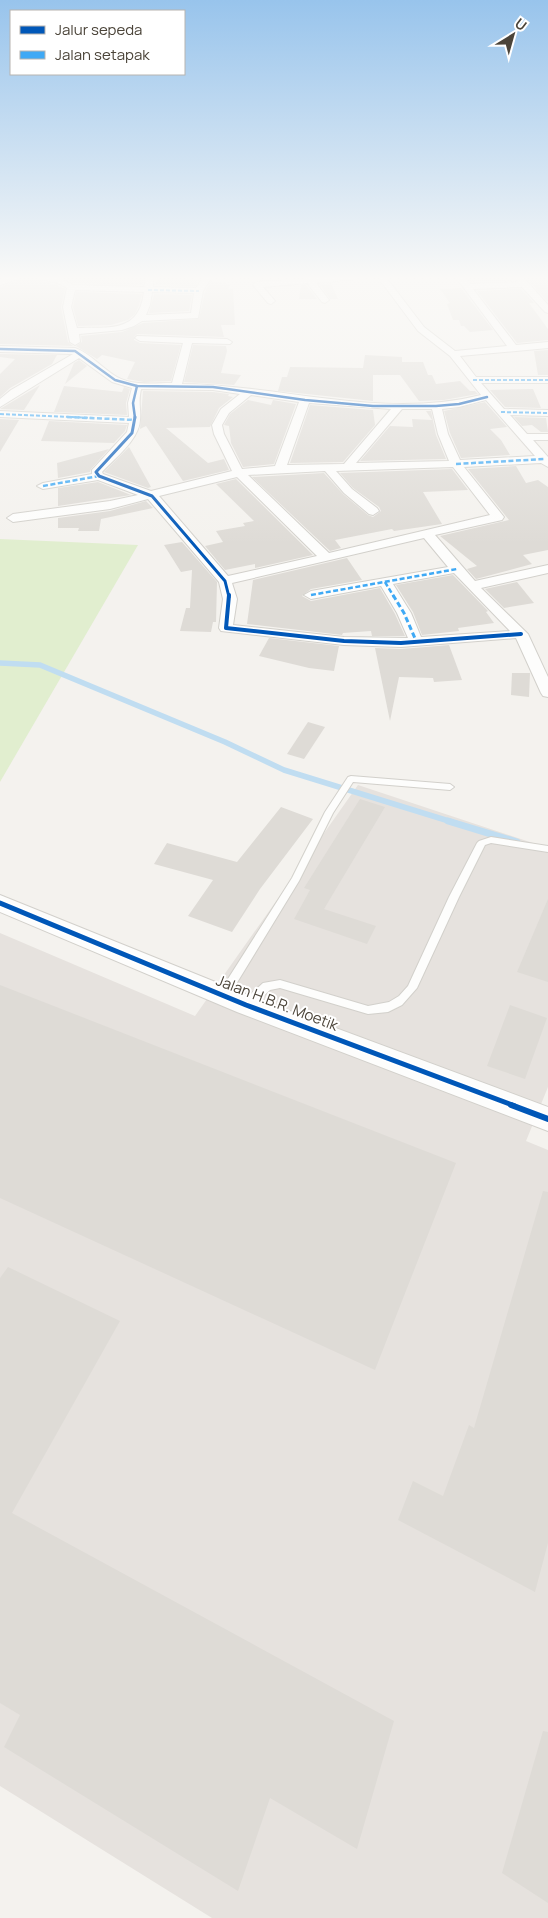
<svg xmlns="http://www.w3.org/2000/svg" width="548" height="1918" font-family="Manrope,sans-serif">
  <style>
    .industrial { fill: #e6e2de }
    .green { fill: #e1eecf }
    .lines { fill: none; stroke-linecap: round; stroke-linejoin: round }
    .stream-far1 { stroke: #c0ddf1; stroke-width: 5.5 }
    .stream { stroke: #c0ddf1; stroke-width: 7 }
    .building { fill: #dedbd6 }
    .service-casing { stroke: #d2d0cb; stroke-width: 2 }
    .minor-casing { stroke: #d2d0cb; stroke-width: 2 }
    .tertiary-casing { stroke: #d2d0cb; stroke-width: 2 }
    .service { fill: #fdfdfc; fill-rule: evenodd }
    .minor { fill: #fdfdfc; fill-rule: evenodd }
    .tertiary { fill: #fdfdfc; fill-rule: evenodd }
    .quiet-far2 { stroke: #3fa9f5; stroke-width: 2; stroke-dasharray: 4 2; stroke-linecap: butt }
    .quiet-far1 { stroke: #3fa9f5; stroke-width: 2.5; stroke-dasharray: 5 2.5; stroke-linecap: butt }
    .quiet { stroke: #3fa9f5; stroke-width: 3; stroke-dasharray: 5.5 3; stroke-linecap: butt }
    .cycleway-far4-casing { stroke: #fff; stroke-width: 4 }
    .cycleway-far3-casing { stroke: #fff; stroke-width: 5 }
    .cycleway-far2-casing { stroke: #fff; stroke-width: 6 }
    .cycleway-far1-casing { stroke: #fff; stroke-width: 8 }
    .cycleway-casing { stroke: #fff; stroke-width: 9 }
    .cycleway-far4 { stroke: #0057b8; stroke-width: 2.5 }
    .cycleway-far3 { stroke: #0057b8; stroke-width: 3 }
    .cycleway-far2 { stroke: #0057b8; stroke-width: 4 }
    .cycleway-far1 { stroke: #0057b8; stroke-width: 5 }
    .cycleway { stroke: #0057b8; stroke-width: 6 }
    .labels { text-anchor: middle; stroke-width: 4; stroke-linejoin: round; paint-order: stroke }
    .street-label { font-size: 15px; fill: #4b4439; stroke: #fff }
  </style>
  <rect width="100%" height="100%" fill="#f4f2ee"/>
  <path class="industrial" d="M358,785L548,848V1087L526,1141L548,1150V1918H212L0,1786V933L195,1016Z"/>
  <path class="green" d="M0,539L138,545L0,782Z"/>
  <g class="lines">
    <path class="stream-far1" d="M0,663L40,665L225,742L284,770L452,822"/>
    <path class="stream" d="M448,821L517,842"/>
  </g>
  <g class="building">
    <path d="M60,276H145L143,285L74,283Z"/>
    <path d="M158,276L180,277L199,280L195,286L155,285Z"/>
    <path d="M27,277L57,285L65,289L61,307L68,342L73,346L0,344V287Z"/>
    <path d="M468,277H512L514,280L471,282Z"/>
    <path d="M525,277H548V301H547Z"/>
    <path d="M211,281L230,284L228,289H233L235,325H221L224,337L137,334L134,337V340L140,343L181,345L171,381L144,382L127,379L135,362L102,355L97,359L76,346L82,342L81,336L122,332L143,323L199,319L205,292Z"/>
    <path d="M331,283L338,299H330L320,285Z"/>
    <path d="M301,285H306L317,299H299Z"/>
    <path d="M461,288L493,330L470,332L464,326H461L459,320H453L447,304L450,303L440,289Z"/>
    <path d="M521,289L534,303H529L548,329V340L517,343L477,291Z"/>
    <path d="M76,292L142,294L139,305L135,314L128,320L111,325L78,326L73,307Z"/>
    <path d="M154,294L192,295L189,311L149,313Z"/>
    <path d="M193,345L226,346L227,351L221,373L241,375L234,385L184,382Z"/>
    <path d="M548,350V375H538L534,351Z"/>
    <path d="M0,354L57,355L52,364L10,388L0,397V374L15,359L0,357Z"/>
    <path d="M365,355L402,357V362H423L428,375H432L436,384L460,381L470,391H475L478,394L444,400L419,401L400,375H373V401L278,391L282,377H287L290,367L363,368Z"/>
    <path d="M79,360L87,366L65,384L74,363Z"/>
    <path d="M40,385L24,410L0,409Z"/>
    <path d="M64,386L122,392L124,387L130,389L126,403L127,415L54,412Z"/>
    <path d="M533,389L541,408L505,407L490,390Z"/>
    <path d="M143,391L213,392L229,394L228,396L233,397L219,408L210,427L166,428L208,463L224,459L229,470L183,481L146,426L140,429Z"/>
    <path d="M248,400L271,405L273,400L296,404L274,464L243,467L231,443L229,426L224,425L230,414Z"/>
    <path d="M485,402L507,427L490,429L501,440L510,455L461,458L450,433L444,411Z"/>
    <path d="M310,405L373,410L375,425L343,462L290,463Z"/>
    <path d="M426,411H431L436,435L446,459L360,461L390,426L413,427L412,419L432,420Z"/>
    <path d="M514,417L546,418L548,432H541L532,425L522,426Z"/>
    <path d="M0,419L19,420L0,452Z"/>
    <path d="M49,421L127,425L125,431L114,443L41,441Z"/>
    <path d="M129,447L151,487L148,488L104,472Z"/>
    <path d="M109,449L91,469L90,472L58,478L57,463Z"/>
    <path d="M516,466L526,483L538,480L548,487V550L523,555L532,564L476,579L467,569L477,566L440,536L509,520L468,469Z"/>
    <path d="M452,469L468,490L423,492L442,524L394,531L392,529L335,540L341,548L330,551L252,477L324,473L343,494L368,515L373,517L381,511L379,507L353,488L340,473Z"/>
    <path d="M236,479L313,555L255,568V564L225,570L205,546L223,542L216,531L245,526L243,523L254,521L216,484Z"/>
    <path d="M98,482L131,495L58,506V488Z"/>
    <path d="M146,501L153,508L101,519L99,531H78L79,528H58V518L110,511Z"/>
    <path d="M182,542L217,582L216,622H213L211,632L180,631L186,608H190L192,570L181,572L164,545Z"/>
    <path d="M347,558L362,580L311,589L302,596L311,601L380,588L395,614L405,636H372L371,631L343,633L342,635L247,624L253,580Z"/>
    <path d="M453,575L488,611L486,612L494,623L458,628L459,631L422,635L413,612L396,585Z"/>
    <path d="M517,582L534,603L504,608L485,589Z"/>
    <path d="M269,638L339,646L334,671L309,668L259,656Z"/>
    <path d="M449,645L462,680L434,682L433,678L399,677L390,721L375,648L401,649Z"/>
    <path d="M512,673H530L529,697L511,695Z"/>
    <path d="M308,722L325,727L304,759L287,754Z"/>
    <path d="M360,799L385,807L324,909L376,926L367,944L294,919L310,890L304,888Z"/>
    <path d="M281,807L313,819L260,889L232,932L188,916L213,880L154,864L167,843L237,862Z"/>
    <path d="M548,899V982L517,972Z"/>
    <path d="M0,985L456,1163L375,1370L0,1198Z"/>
    <path d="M510,1005L547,1018L525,1079L487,1066Z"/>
    <path d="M543,1191L548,1192V1543L535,1592L398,1520L413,1481L443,1496L469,1425L474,1428Z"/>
    <path d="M8,1267L120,1321L12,1513L394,1721L357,1849L270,1798L238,1891L4,1747L20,1715L0,1703V1278Z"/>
    <path d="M543,1731L548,1732V1903L502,1873Z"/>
  </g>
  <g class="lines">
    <defs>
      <g id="service">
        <path d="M351,776L450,784L454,787L450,790L353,782L333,813L299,881L227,999H219L218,996L219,993L292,878L325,812L348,777Z"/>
        <path d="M491,837L548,846V852L491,843L485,845L459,897L417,988L402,1005L388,1012L368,1014L280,988L270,990L250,1008H242L241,1005L242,1002L263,983L280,980L368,1006L389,1002L399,996L408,986L449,897L477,843L479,841Z"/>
      </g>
      <g id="minor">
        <path d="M12,276H26L0,285V279Z"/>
        <path d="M28,276L60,278L73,285L144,287L147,276H156L153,280V287L196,288L204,276H212L203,291L198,318L142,321L134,326L122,330L79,334L80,342L75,345L70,342L63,307L67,288L58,283ZM75,290L144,292C139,333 110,327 77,328L71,307ZM152,292L194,293L191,313L146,315L150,305Z"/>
        <path d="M234,276H247V277L243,279Z"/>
        <path d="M302,276H310L312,278L371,276L367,278L316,283L329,300L325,303L322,302L307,283L263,287L275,301L271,304L268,303L253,285L257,282L304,279Z"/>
        <path d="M377,276H385L424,327L455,351L507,346L455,276H463L470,284L518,282L513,276H522L548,305V313L545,312L522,287L473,289L516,345L548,342V348L460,356L476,377H548V383H481L504,409L548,410V416L510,415L527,434H548V440H533L548,457V467L541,463L464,467L504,517L502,520L435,535L475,581L548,565V573L481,588L528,634L548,677V697L543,696L541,693L516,638L401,647L344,645L221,631L219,628L223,599L219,582L148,499L110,509L13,522L7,518L13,514L110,501L138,495L98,480L43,489L37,486L43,483L92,474V470L127,432L129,423L0,417V411L129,417L128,403L132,388L112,382L79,358L0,407V399L11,390L73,354L0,352V346L75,348C90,353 103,369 117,377C133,386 154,383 172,383L183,343L140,341L135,338L137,336L227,339L232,342L230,344L192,343L182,384C281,385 382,420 481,395L450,356L418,331ZM141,389L213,390L240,394L221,409L212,425L214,434L232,471L151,491L103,474L102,472C115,458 139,440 140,420C141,407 138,403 141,389ZM251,395L299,402L275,466L242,469L224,434L222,425L229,413ZM486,400L535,456L460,460L448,434L442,409L459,407ZM309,403L391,409L344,464L287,465ZM402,409H432L438,434L449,461L356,463ZM453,467L490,515L329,553L248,475L325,471L344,493L369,514L373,515L379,511L377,508L352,489L336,471ZM237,477L317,556L228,576L159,496ZM424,538L448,567L311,591L304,595L311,599L381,586L397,613L408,638L344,637L233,625L237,599L232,583ZM454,573L510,631L421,637L411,613L393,584Z"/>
      </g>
      <path id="tertiary" d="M0,895L255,998L548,1107V1131L237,1012L0,912Z"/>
    </defs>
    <use href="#service" class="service-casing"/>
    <use href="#minor" class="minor-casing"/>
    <use href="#tertiary" class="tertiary-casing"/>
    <use href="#service" class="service"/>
    <use href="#minor" class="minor"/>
    <use href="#tertiary" class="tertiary"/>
    <g class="quiet-far2">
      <path d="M148,290L199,291"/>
      <path d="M473,380H548"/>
      <path d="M501,412L548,413"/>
      <path d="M0,414L95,418"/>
    </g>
    <g class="quiet-far1">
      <path d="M67,417L135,420"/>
      <path d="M456,464L544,459"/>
      <path d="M43,486L99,476"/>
      <path d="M385,582L394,597"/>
      <path d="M311,595L457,569"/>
    </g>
    <path class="quiet" d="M393,595L404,613L417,643"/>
    <defs>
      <g id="cycleway-far4">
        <path d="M0,349L75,351L115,380L137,386L213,387L305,400L373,406H436L459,404L487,397"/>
        <path d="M135,418L133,403L137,386"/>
      </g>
      <path id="cycleway-far3" d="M135,417L132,433L96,472L99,476L152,496L225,581L229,597"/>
      <path id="cycleway-far2" d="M229,595L226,628L344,641L401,643L521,634"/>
      <path id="cycleway-far1" d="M0,903L246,1005L515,1106"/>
      <path id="cycleway" d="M511,1105L548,1119"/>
    </defs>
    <use href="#cycleway-far4" class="cycleway-far4-casing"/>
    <use href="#cycleway-far3" class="cycleway-far3-casing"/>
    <use href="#cycleway-far2" class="cycleway-far2-casing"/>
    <use href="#cycleway-far1" class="cycleway-far1-casing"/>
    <use href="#cycleway" class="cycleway-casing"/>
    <use href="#cycleway-far4" class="cycleway-far4"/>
    <use href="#cycleway-far3" class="cycleway-far3"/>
    <use href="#cycleway-far2" class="cycleway-far2"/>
    <use href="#cycleway-far1" class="cycleway-far1"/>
    <use href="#cycleway" class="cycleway"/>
  </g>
  <linearGradient id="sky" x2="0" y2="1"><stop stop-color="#98c4ec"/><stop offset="0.51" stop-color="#faf9f7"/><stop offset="1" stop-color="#faf9f7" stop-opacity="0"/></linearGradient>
  <rect width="548" height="545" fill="url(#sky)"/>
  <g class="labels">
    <g class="street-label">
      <text transform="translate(277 1003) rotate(21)" y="5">Jalan H.B.R. Moetik</text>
    </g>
  </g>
  <rect x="10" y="10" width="175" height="65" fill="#ffffff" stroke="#b7b4b0"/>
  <rect x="20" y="26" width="25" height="8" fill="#0057b8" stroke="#b7b4b0"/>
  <text x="55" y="35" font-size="15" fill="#4b4439">Jalur sepeda</text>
  <rect x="20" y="51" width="25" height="8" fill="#3fa9f5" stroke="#b7b4b0"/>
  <text x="55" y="60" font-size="15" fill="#4b4439">Jalan setapak</text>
  <g transform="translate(513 35) rotate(37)" stroke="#ffffff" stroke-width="4" paint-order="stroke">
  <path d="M0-4L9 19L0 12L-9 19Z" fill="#4b4439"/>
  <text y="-8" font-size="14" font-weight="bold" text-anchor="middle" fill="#4b4439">U</text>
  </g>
</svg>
